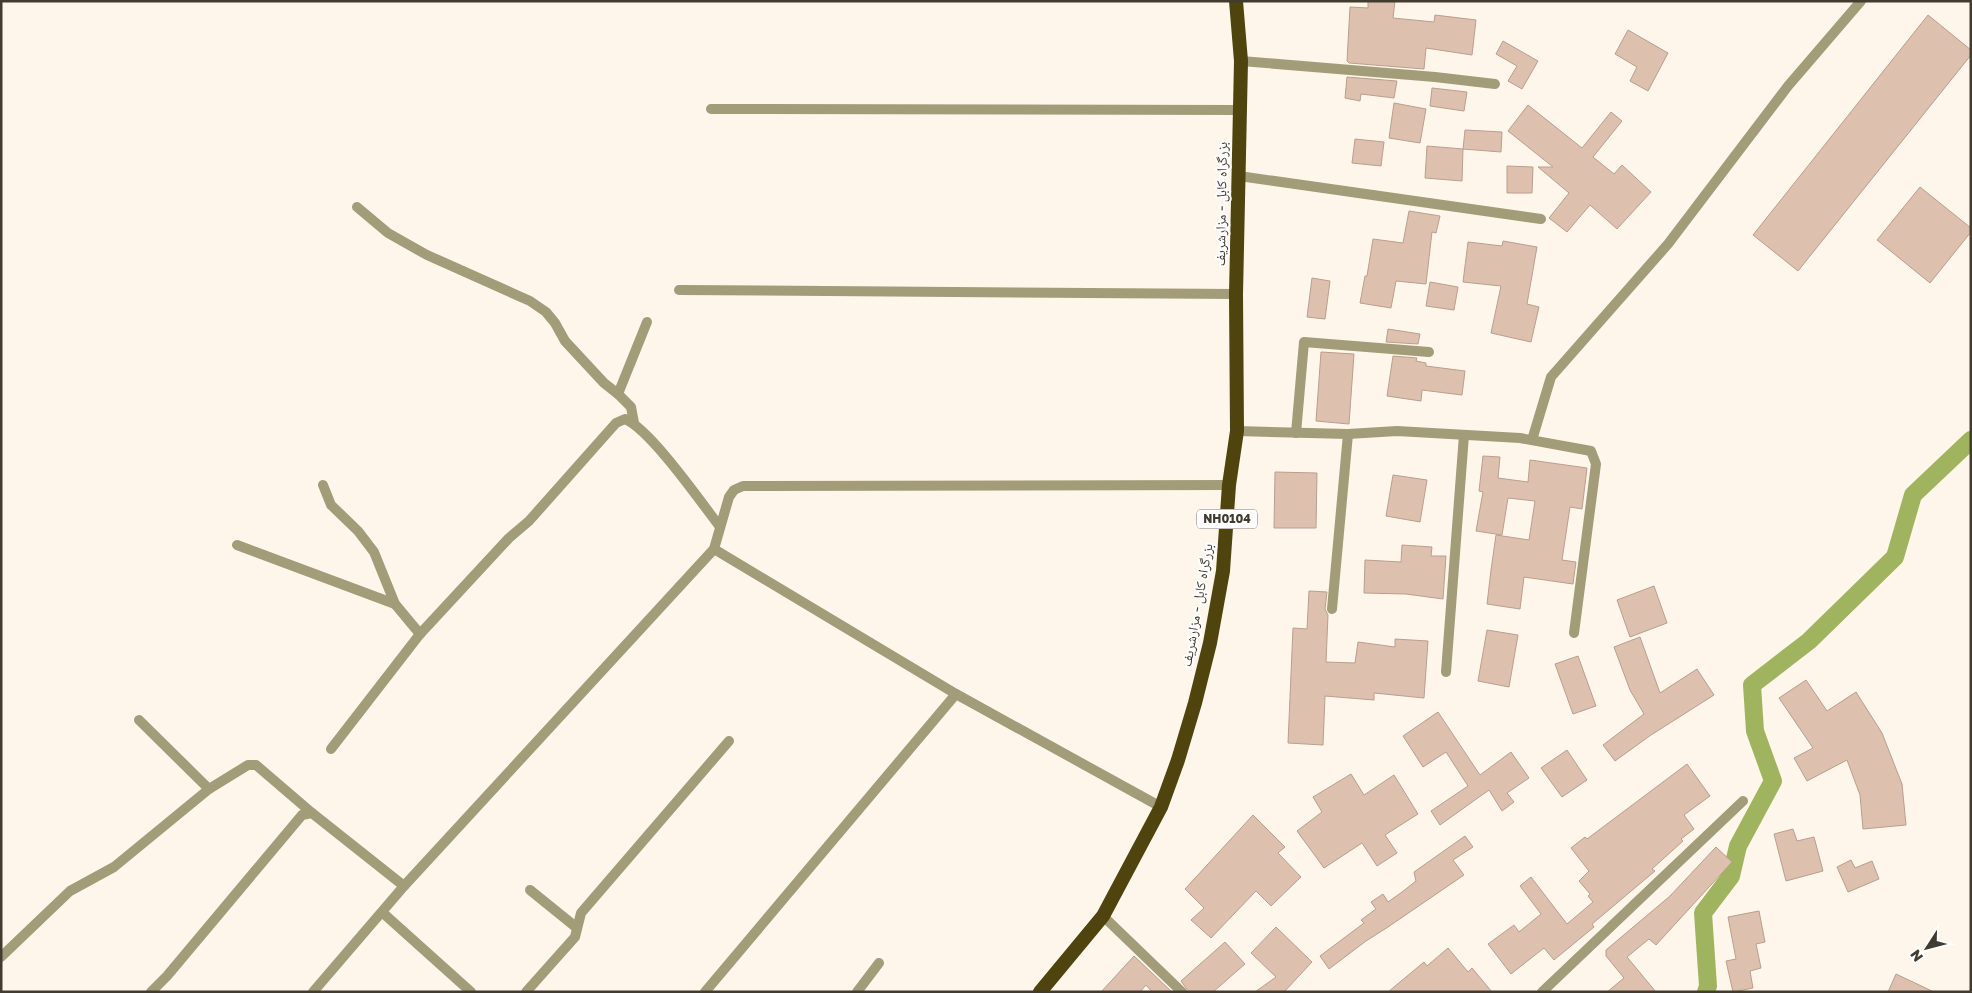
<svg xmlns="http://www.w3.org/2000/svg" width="1972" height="993" font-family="'Golos Text','Noto Naskh Arabic',sans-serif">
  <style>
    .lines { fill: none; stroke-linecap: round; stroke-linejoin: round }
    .canal { stroke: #a0b45f; stroke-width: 18 }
    .building { fill: #ddc0ad; stroke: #bb9e8c }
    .minor { stroke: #a39c78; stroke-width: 10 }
    .trunk { stroke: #4f440e; stroke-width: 14 }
    .labels { text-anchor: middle; stroke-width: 4; stroke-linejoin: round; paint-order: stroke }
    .shield { fill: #fff; stroke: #7b766e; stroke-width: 1 }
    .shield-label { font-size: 12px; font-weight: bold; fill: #423b30 }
    .street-label { font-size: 14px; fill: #423b30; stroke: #fff }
  </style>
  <rect width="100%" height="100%" fill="#fef6eb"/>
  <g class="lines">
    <path class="canal" d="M1706,992L1708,986L1703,913L1731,876L1738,846L1773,781L1755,731L1752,685L1809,641L1895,557L1913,495L1971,440"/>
  </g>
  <g class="building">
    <path d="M1368,1H1395L1393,18L1434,22L1435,15L1476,20L1472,55L1426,48L1424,69L1349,63L1347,61L1350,7L1368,8Z"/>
    <path d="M1928,15L1971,50V55L1798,271L1753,235Z"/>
    <path d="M1628,30L1668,53L1648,91L1630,81L1637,67L1615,54Z"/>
    <path d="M1503,41L1538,61L1522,89L1508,81L1517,66L1496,54Z"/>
    <path d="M1347,77L1397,81L1394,98L1361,94L1360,101L1345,98Z"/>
    <path d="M1432,88L1467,92L1464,111L1430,106Z"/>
    <path d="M1394,103L1426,109L1420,143L1389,138Z"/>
    <path d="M1528,105L1582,148L1611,112L1622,121L1593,157L1614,174L1622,165L1651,192L1617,229L1590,205L1567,232L1549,218L1569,193L1538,167H1553L1508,131Z"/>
    <path d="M1465,130L1502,132L1501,152L1463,149Z"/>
    <path d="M1355,139L1384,142L1381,166L1352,163Z"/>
    <path d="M1427,146L1463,149L1462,181L1425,178Z"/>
    <path d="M1507,166L1533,167L1532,193H1507Z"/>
    <path d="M1920,187L1971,228V232L1930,283L1877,240Z"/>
    <path d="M1409,211L1440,216L1436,233L1432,232L1426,284L1396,281L1391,308L1360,303L1365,276H1367L1373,239L1403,243Z"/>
    <path d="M1503,241L1537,247L1527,304L1539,307L1531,342L1491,333L1501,286L1463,282L1468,242L1502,246Z"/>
    <path d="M1312,278L1330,281L1325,319L1307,317Z"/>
    <path d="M1430,282L1458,287L1454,310L1426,306Z"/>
    <path d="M1388,329L1420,334L1418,344L1386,342Z"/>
    <path d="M1321,352L1354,354L1349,424L1316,421Z"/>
    <path d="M1393,356L1417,358L1416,361L1426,363V366L1465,371L1462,395L1422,390L1421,401L1387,396Z"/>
    <path d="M1483,456L1500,457L1498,478L1528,482L1530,460L1587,468L1582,509L1570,507L1562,560L1576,562L1573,584L1524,577L1520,609L1487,604L1491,570L1496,535L1529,540L1535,501L1508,498L1502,535L1476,531L1483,492L1479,491Z"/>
    <path d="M1275,472L1317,473L1316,528H1274Z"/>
    <path d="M1393,475L1427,480L1420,522L1386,516Z"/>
    <path d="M1402,545L1432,547L1431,556H1446L1443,599L1406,594L1364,593L1365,560L1401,562Z"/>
    <path d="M1654,586L1667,623L1630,637L1617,600Z"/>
    <path d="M1309,591L1327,592L1325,609L1328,615L1326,662L1355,663L1358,642L1395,647V639L1428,641L1424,698L1374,693V700L1325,696L1323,745L1288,743L1293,628L1307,629Z"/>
    <path d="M1487,630L1518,635L1509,687L1478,681Z"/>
    <path d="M1640,637L1660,693L1697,669L1714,695L1651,735L1615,761L1603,745L1644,714L1630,690L1614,647Z"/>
    <path d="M1578,656L1596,706L1573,714L1555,664Z"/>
    <path d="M1806,680L1827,711L1856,692L1882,733L1902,784L1906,825L1863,829L1860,795L1847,760L1807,781L1794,758L1813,748L1779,698Z"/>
    <path d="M1438,712L1480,775L1511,752L1529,778L1507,793L1514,802L1502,811L1489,790L1440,825L1431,811L1468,786L1446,752L1423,767L1403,736Z"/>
    <path d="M1567,750L1587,780L1562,797L1541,768Z"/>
    <path d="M1687,764L1710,796L1684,815L1694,829L1681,839L1683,841L1652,869L1655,871L1592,924L1594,927L1554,960L1544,948L1511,974L1488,944L1514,925L1519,932L1541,914L1520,886L1531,877L1567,924L1593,902L1588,896L1590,894L1579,881L1589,871L1571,848L1585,837L1587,839Z"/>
    <path d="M1351,774L1364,795L1394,775L1418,814L1385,835L1397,853L1377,866L1362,843L1324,868L1297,831L1322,812L1313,797Z"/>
    <path d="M1253,815L1285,847L1278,853L1301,877L1271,906L1256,891L1211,938L1191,920L1204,908L1185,889Z"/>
    <path d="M1793,829L1797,841L1814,837L1823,871L1786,881L1774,834Z"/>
    <path d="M1465,836L1473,847L1453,860L1464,875L1388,927L1366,941L1329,969L1320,956L1364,923L1361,920L1376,909L1371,902L1383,894L1388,902L1402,892L1416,881L1414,872Z"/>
    <path d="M1716,847L1732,862L1656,945L1649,939L1627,957L1656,992H1607L1624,978L1606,956V950L1670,896Z"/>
    <path d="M1851,860L1855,868L1872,861L1879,879L1848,892L1837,867Z"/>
    <path d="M1759,911L1765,942L1756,944L1761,968L1750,971L1753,988L1733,992L1726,961L1736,959L1728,917Z"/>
    <path d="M1276,927L1312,962L1284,992H1255L1276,977L1251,953Z"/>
    <path d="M1225,942L1245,964L1213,992H1189L1181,981Z"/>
    <path d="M1448,948L1468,972L1472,968L1492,992H1388L1424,962L1427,966Z"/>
    <path d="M1134,956L1172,992H1152L1146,985L1140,992H1101Z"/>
    <path d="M1896,974L1934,992H1888Z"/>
  </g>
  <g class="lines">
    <g class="minor">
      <path d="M1241,61L1435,77L1495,84"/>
      <path d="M711,109L1238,110"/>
      <path d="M1239,176L1541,219"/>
      <path d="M357,207L388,233L427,255L530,301L546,312L555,323L565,341L604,383L618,394L631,407L634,423"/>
      <path d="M679,290L1236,294"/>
      <path d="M618,394L647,322"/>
      <path d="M1237,431L1348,434L1397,431L1520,438L1591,451L1596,464L1574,633"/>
      <path d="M1296,433L1304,342L1429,352"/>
      <path d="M1532,440L1551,377L1668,244L1788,86L1861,1"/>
      <path d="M323,485L331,505L358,531L374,552L395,604L420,634"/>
      <path d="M237,545L395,604"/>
      <path d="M714,549L956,694L1161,807"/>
      <path d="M1332,609L1348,434"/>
      <path d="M1446,672L1464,435"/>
      <path d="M139,720L209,789"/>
      <path d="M331,749L420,634L509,538L529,521L616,423L625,419C650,429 701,502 720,527"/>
      <path d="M530,890L577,928"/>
      <path d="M383,913L471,992"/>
      <path d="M1103,916L1182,992"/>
      <path d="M1,957L70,891L114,867L209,789L248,765H256L312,813"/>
      <path d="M151,992L167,976L302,815L312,813L404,886"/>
      <path d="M313,992L404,886L714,549L729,497L734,490L743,486L1229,485"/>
      <path d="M526,992L575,937L581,913L729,741"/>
      <path d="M705,992L956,694"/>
      <path d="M857,992L879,963"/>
      <path d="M1542,992L1743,801"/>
    </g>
    <path class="trunk" d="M1040,992L1103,916L1161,807L1178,760L1195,703L1210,643L1223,571L1229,485L1237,431L1236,294L1241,61L1236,1"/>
  </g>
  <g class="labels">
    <rect class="shield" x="1197" y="509.5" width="60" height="19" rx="4"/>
    <g class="shield-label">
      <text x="1227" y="523">NH0104</text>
    </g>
    <g class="street-label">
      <text transform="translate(1221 204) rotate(-89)" y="5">بزرگراه کابل - مزارشریف</text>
      <text transform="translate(1197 605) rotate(-80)" y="5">بزرگراه کابل - مزارشریف</text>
    </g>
  </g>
  <rect width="1972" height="993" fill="none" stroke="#423b30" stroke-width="5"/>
  <g transform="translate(1927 948) rotate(234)" stroke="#ffffff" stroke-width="4" paint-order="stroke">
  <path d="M0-4L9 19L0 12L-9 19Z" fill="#423b30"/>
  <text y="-8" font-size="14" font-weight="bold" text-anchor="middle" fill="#423b30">N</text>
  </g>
</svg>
